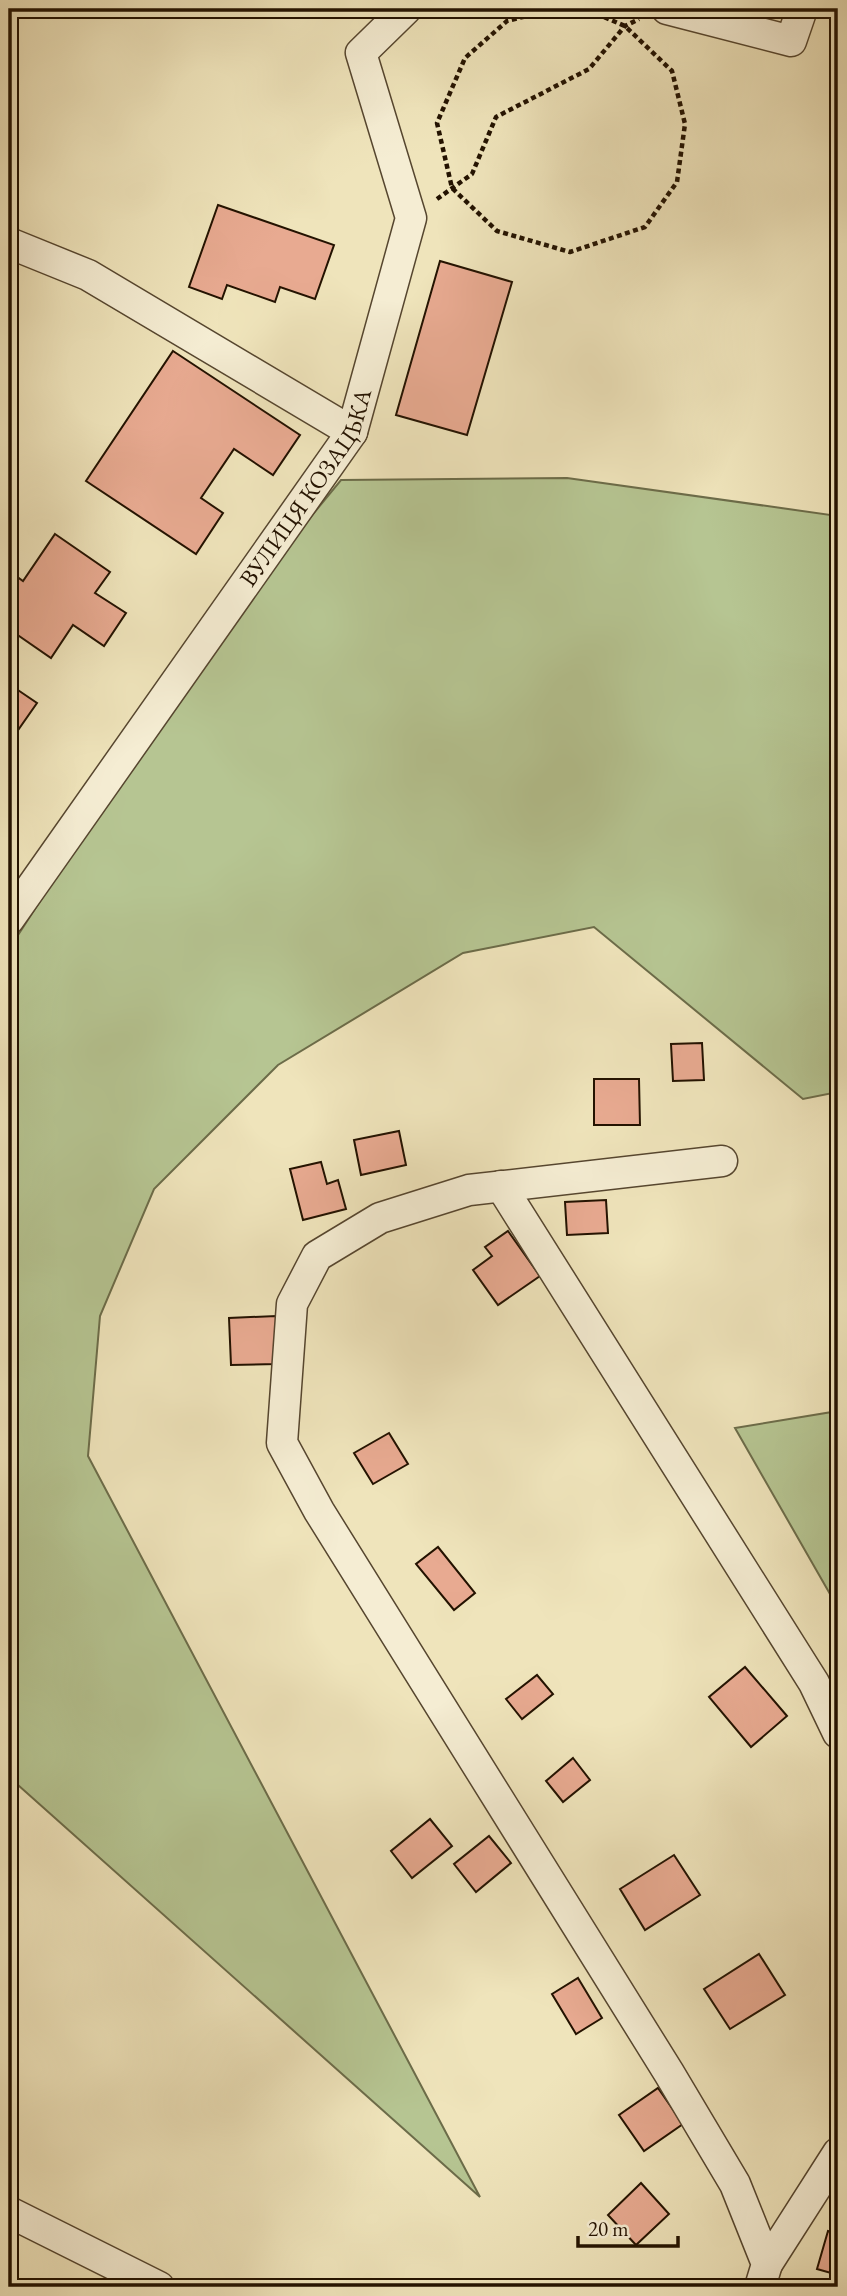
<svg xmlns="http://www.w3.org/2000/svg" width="847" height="2296" font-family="'EB Garamond',serif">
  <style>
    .green { fill: #b6c592; stroke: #6c6c49; stroke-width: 2 }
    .building { fill: #e8aa91; stroke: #231200; stroke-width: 2 }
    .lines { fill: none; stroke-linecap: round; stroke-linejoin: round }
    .minor-casing { stroke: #56462f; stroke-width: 33 }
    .path { stroke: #231200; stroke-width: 4.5; stroke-dasharray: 5 3.5; stroke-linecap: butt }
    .minor { stroke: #f5edd3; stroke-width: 30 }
    .labels { text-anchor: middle; stroke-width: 5; stroke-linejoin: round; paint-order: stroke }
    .street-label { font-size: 24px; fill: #231200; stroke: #f5edd3 }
  </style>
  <rect width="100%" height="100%" fill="#efe4bb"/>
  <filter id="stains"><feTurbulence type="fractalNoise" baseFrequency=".00286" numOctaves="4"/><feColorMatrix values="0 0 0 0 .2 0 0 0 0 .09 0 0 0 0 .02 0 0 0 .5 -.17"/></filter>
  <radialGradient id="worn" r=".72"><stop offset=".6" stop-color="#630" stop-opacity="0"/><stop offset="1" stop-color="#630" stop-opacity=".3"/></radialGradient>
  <g class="green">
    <path d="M567,478L838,516V1092L803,1099L594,927L463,953L278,1065L154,1189L100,1316L88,1456L480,2197L18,1785H9V949L208,642L341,480Z"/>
    <path d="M838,1411V1608L735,1428Z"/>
  </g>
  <g class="building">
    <path d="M218,205L334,245L315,299L280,287L275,302L227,285L222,299L189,287Z"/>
    <path d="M440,261L512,282L467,435L396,415Z"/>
    <path d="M173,351L300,435L273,475L234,449L201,498L223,513L196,554L86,481Z"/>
    <path d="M55,534L110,572L95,593L126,613L104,646L73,625L51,658L9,629V571L23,581Z"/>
    <path d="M9,684L37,703L9,743Z"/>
    <path d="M702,1043L704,1080L673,1081L671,1044Z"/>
    <path d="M594,1079H639L640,1125H594Z"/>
    <path d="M399,1131L406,1165L361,1175L354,1140Z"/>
    <path d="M321,1162L327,1184L338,1180L346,1209L303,1220L290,1169Z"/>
    <path d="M606,1200L608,1233L567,1235L565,1202Z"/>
    <path d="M508,1231L540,1276L498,1305L473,1270L492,1256L485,1247Z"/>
    <path d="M276,1316L277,1364L231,1365L229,1318Z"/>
    <path d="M389,1433L408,1464L373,1484L354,1453Z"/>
    <path d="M438,1547L475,1593L454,1610L416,1564Z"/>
    <path d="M745,1667L787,1716L751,1747L709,1697Z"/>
    <path d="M537,1675L553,1694L522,1719L506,1699Z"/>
    <path d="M573,1758L590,1780L563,1802L546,1781Z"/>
    <path d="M430,1819L452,1846L412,1878L391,1851Z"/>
    <path d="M489,1836L511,1863L476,1892L454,1864Z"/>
    <path d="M674,1855L700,1895L645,1930L620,1889Z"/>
    <path d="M759,1954L785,1995L730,2029L704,1989Z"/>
    <path d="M578,1978L602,2018L576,2034L552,1994Z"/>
    <path d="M658,2088L683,2124L644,2151L619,2115Z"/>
    <path d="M641,2183L669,2214L636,2245L608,2215Z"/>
    <path d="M828,2231L838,2234V2275L817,2269Z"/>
  </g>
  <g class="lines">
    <defs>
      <g id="minor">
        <path d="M667,9L791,41L802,9"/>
        <path d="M9,243L88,275L352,432"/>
        <path id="s1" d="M9,919L352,432L411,218L361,53L406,9"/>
        <path d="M722,1161L469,1190L380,1218L317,1256L292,1304L282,1443L319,1511L669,2073L735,2184L767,2264L760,2287"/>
        <path d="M501,1186L814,1683L838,1733"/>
        <path d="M9,2212L159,2287"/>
        <path d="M767,2264L838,2153"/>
      </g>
    </defs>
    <use href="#minor" class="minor-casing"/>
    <g class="path">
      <path d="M554,9L604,17L625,26L672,71L685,124L677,182L645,227L570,252L497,231L452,188L437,123L465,58L507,21Z"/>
      <path d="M437,199L472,174L496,117L589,69L625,26L639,19"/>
    </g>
    <use href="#minor" class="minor"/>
  </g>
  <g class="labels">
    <g class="street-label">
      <text dy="8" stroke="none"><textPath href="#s1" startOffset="525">ВУЛИЦЯ КОЗАЦЬКА</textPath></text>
    </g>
  </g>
  <rect width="847" height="2296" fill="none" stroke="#efe4bb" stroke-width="35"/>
  <rect x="10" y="10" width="826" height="2275" fill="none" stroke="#231200" stroke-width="3.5"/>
  <rect x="18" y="18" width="812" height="2261" fill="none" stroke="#231200" stroke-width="2"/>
  <path d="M578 2236v10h100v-10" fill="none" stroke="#231200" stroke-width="3.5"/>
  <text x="588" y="2236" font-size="21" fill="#231200" stroke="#f5edd3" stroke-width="5" paint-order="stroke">20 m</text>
  <rect width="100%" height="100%" filter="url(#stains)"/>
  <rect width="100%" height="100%" fill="url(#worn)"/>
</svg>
